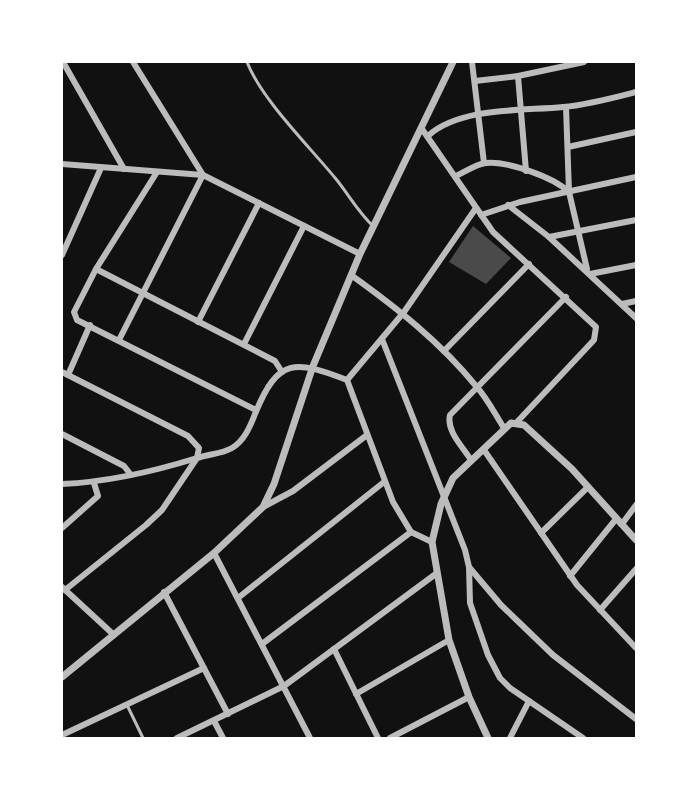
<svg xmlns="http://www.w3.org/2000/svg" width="698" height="800" font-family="'Source Sans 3',sans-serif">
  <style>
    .building { fill: #4a4a4a }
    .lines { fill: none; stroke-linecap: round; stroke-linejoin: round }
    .service { stroke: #bcbcbc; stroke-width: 3 }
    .minor { stroke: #bcbcbc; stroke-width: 6 }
    .tertiary { stroke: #bcbcbc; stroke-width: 7 }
  </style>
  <rect width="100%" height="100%" fill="#111"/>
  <path class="building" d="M473,226L511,258L486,284L449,262Z"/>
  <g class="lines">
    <g class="service">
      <path d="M247,62C262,100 309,146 336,179C349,195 358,212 373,226"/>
      <path d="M127,705L143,738"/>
    </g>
    <g class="minor">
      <path d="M63,62L124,169"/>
      <path d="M472,62L484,163"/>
      <path d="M518,76L526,171"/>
      <path d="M475,81L518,76L584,62"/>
      <path d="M566,107L569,192L587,269"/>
      <path d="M422,129L493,232L596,327L594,340L517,422"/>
      <path d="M429,135C461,107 523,111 563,107C587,105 613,98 636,92"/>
      <path d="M568,147L636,132"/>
      <path d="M62,164L203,175L360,254"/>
      <path d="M157,172L96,269L74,312L77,320L256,410"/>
      <path d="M456,176C465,172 476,164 486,163C508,161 553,177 569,192"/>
      <path d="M508,205L549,237L636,318"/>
      <path d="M481,215L520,202L636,177"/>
      <path d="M549,237L636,220"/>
      <path d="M62,255L101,168"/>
      <path d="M96,269L275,361L282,372"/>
      <path d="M590,274L636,265"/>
      <path d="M351,275C397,308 440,342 476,386C487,398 495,414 504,428"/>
      <path d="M622,304L636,301"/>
      <path d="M198,322L259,203"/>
      <path d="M382,339L465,550L469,567L470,603L488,655L500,678L510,688L583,738"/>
      <path d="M119,340L203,175L133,62"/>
      <path d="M244,344L304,226"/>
      <path d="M444,351L529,264"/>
      <path d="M62,372L188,436L199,448L197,458L162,510L146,525L65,590"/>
      <path d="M68,375L90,325"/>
      <path d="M347,380L404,312L476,208"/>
      <path d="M62,434L124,466L131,475"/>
      <path d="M484,450L577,585L636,648"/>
      <path d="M471,460C463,447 446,431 450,415L566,297"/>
      <path d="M62,484C108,482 152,472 197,458C208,454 222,454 232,448C244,441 250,427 255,414C278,357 295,360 347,380L393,502L411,532L432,542"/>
      <path d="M263,507L293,491L367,435"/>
      <path d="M622,524L636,505"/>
      <path d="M62,528L98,496L94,483"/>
      <path d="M541,533L588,487"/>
      <path d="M214,553L310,738"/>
      <path d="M469,567L501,605L553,655L636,719"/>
      <path d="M570,576L616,519"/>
      <path d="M62,587L114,635"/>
      <path d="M164,592L228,714"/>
      <path d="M238,598L384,482"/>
      <path d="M600,610L636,569"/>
      <path d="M262,644L411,532"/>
      <path d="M334,649L378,738"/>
      <path d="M356,694L449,640"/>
      <path d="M214,721L223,738"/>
      <path d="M62,735L204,668"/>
      <path d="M177,738L284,686L437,573"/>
      <path d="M390,738L469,697"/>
      <path d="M510,738L529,701"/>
    </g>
    <g class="tertiary">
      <path d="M62,677L214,553L263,507L274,484L313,366L360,254L453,62"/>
      <path d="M488,738L469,697L449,640L432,542L441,504L453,478L511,423L524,425L572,469L636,540"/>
    </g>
  </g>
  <rect width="698" height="800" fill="none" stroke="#ffffff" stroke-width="126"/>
</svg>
